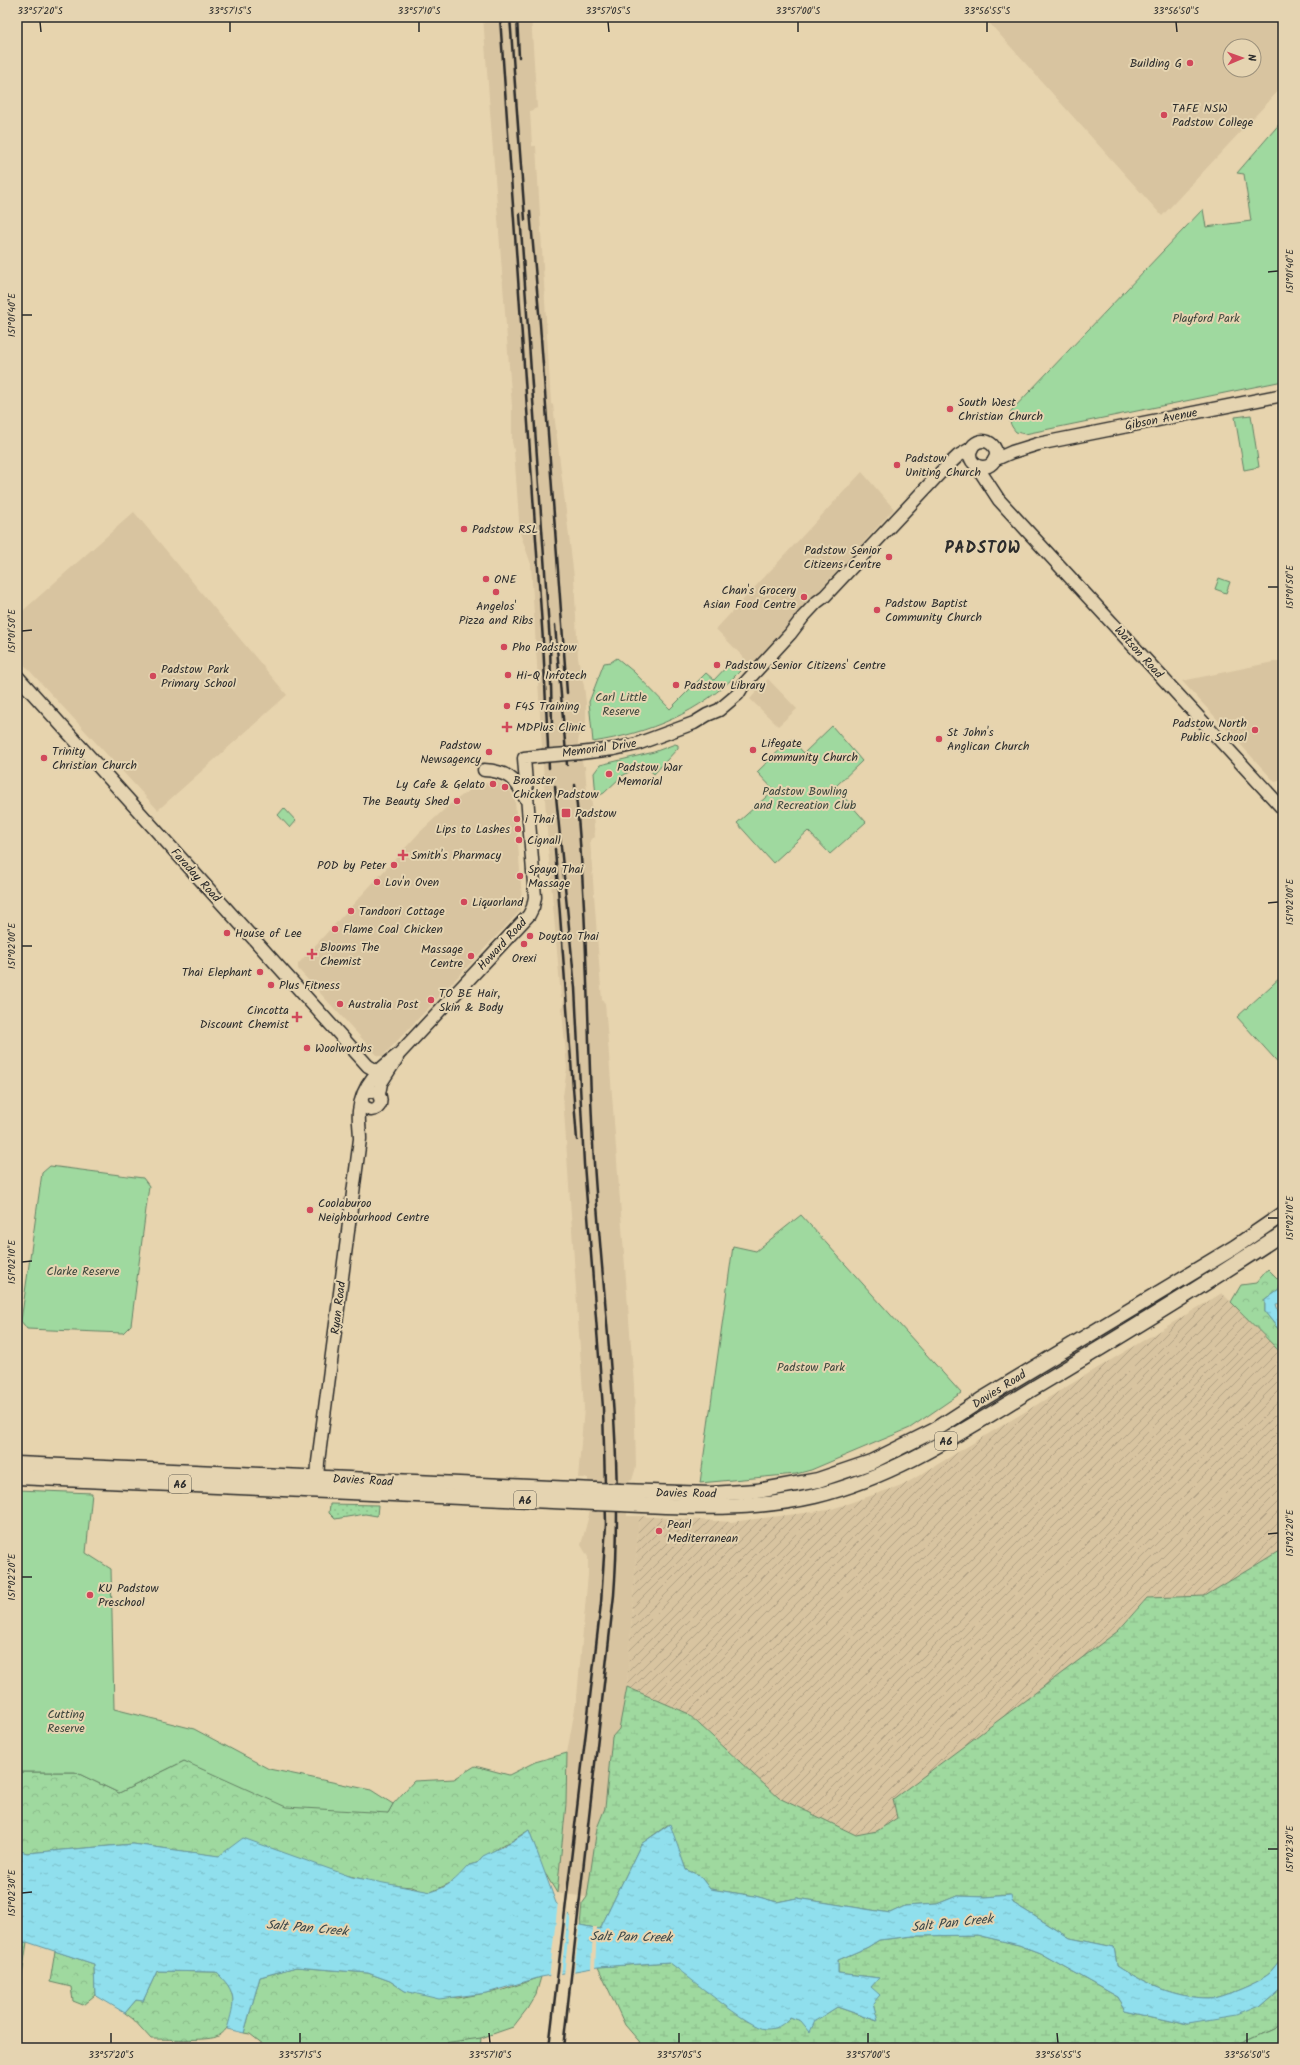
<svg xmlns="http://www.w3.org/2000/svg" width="1300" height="2065" font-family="Kalam,sans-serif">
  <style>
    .built { fill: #d8c4a0; fill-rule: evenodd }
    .industrial { fill: url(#industrial-furrows) }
    .forest { fill: url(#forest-crowns); stroke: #658265 }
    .wetland { fill: url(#wetland-marsh); stroke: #658265 }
    .park { fill: #9fd99f; stroke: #658265 }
    .garden { fill: url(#garden-dots); stroke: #658265 }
    .water { fill: url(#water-ripples); stroke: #68979f }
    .pier { fill: #e7d4ae }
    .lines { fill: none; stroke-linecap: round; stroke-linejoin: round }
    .major-casing { stroke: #2b2b2b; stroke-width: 15 }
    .highway-casing { stroke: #2b2b2b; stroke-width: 17 }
    .major { stroke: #e5d4b1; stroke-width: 12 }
    .highway { stroke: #e5d4b1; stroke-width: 14 }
    .rail { stroke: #2b2b2b; stroke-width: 2.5 }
    .major-bridge-casing { stroke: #2b2b2b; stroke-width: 15; stroke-linecap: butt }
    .highway-bridge-casing { stroke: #2b2b2b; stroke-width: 17; stroke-linecap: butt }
    .major-bridge { stroke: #e5d4b1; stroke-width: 12 }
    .highway-bridge { stroke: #e5d4b1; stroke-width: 14 }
    .ticks { fill: none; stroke: #2b2b2b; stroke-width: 1.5 }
    .poi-dot { fill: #d1495b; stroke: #e5d4b1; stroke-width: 1.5 }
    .labels { text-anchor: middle; stroke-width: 4; stroke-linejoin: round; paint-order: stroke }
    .shield { fill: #e5d4b1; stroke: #635e53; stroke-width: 1 }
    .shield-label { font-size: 11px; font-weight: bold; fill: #2b2b2b }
    .poi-label { font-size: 12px; fill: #2b2b2b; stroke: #e5d4b1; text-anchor: start }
    .park-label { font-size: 12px; fill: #3c453c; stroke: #e5d4b1 }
    .street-label { font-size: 12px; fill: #2b2b2b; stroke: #e5d4b1 }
    .water-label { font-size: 13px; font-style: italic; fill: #3a4648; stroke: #e5d4b1 }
    .district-label { font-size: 16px; font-weight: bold; letter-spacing: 1px; fill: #2b2b2b; stroke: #e5d4b1 }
    .neatline { fill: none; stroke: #2b2b2b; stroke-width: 1.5 }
    .ticks-label { font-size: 10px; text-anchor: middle; fill: #2b2b2b }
  </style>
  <defs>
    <pattern id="industrial-furrows" width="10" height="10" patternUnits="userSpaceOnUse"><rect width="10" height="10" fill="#d8c4a0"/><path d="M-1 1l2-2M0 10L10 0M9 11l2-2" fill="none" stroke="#af9f83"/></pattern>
    <pattern id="forest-crowns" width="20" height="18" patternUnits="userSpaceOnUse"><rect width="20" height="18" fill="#9fd99f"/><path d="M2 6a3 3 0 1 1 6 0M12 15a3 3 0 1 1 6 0" fill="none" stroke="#89ba89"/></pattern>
    <pattern id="wetland-marsh" width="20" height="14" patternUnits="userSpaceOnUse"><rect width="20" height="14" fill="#9fd99f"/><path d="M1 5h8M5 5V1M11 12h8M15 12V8" fill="none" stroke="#89ba89"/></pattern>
    <pattern id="garden-dots" width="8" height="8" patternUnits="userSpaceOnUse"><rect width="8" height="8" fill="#9fd99f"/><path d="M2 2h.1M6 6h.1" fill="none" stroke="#89ba89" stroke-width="1.8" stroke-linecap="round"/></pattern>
    <pattern id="water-ripples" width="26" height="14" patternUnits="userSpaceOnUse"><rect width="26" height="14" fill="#90dfed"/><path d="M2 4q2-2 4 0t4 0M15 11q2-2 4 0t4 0" fill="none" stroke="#7cc0cb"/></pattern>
  </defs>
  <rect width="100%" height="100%" fill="#e7d4ae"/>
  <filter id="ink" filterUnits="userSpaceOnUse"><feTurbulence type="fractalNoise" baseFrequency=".025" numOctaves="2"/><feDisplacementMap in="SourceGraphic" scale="8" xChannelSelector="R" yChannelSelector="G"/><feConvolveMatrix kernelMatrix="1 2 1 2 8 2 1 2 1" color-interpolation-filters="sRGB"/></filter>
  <g filter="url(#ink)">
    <g class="built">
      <path d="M483,17H531L537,108L530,111L532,146H536L551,404L553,405L574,577L578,658L584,686L586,703V731L579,736L578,743L583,766H585L587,793L591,795L595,837L590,840L600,976L602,1000L605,1003L634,1385L636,1467L632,1480L628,1482L627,1516H639L627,1687L619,1729L612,1737L605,1808L597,1828L587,1897L557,1893L566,1804L567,1753L577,1697L588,1574V1557L581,1545L589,1515L588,1478H578L584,1408L563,1096L567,1068L562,1010L564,998L561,997L548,848L531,564L520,533L514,450L512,442V406Z"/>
      <path d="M984,17H1283V86L1162,216ZM1230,46H1254V70H1230Z"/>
      <path d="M862,472L894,509L751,665L716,629Z"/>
      <path d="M134,512L287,695L158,810L17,657V616Z"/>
      <path d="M1283,660V780L1275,782L1182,681Z"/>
      <path d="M768,679L797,709L778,726L750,699Z"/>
      <path d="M497,781L508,786L515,800L522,899L520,911L383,1056H378L298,969V964L420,832L450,804L470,790L483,784Z"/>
    </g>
    <path class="industrial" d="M1222,1293L1283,1355V1543L1279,1551L1205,1596L1146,1598L1118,1631L897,1818L877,1831L856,1835L779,1798L687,1713L627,1687L639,1516L731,1522L829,1510L905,1484Z"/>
    <g class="forest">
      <path d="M1268,1269L1281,1282L1279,1289L1265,1299V1312L1283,1335V1355L1231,1302L1241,1285L1256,1283Z"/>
      <path d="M567,1753L566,1804L557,1893L543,1870L529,1830L510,1842L500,1846L490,1854L482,1857L477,1863L469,1865L457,1880L431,1892L422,1891L412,1887L387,1885L337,1873L133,1844L27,1853L17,1850V1772H75L119,1793L184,1761L388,1813L393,1804L414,1781L454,1779L475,1766L509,1775L535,1762Z"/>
      <path d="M27,1942L17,2009V1944Z"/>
      <path d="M55,1951L94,1964L95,1995L83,2005L73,2001L71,1987L50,1982Z"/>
      <path d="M296,1967L368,1973L390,1981L405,1991L458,1998L503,1990L541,1977L536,1994L527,2009L513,2027L481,2038L468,2048H268L250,2034L244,2033L260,1977Z"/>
      <path d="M157,1971L216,1972C221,1976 227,1981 229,1986C237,2001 234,2030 216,2037C205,2041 164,2039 151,2039L133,2019L125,2013L136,2000L143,2001Z"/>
    </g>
    <g class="wetland">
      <path d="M1283,1543V1958C1279,1962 1275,1968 1271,1972C1261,1981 1222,1997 1209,1998C1176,1998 1144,1984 1117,1966L1114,1947L1070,1938L1013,1903L1010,1895L986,1897L957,1896L937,1904L905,1906L890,1913L797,1898L777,1902L755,1896L710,1889L699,1875L686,1870L669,1824L641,1844L600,1929L580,1925L582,1904L587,1897L597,1828L605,1808L612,1737L619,1729L627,1687L687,1713L779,1798L856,1835L877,1831L897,1818L893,1799L1118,1631L1147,1598L1205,1596L1279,1551Z"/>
      <path d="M977,1935L1019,1945L1040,1953L1118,1997L1126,2010L1188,2024L1259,2007L1283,1986V2022L1275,2029L1233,2048H645L625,2025L598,1967L669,1962L747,2021L765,2029L790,2017C812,2025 818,2019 837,2007L877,2021L870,1987L879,1978L838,1973V1960L868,1947L879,1940L913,1936Z"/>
    </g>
    <g class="park">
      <path d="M1282,121L1283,381L1025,434L1016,432C1010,425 1008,420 1011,411L1203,209L1206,227L1251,221L1244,174L1237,173Z"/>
      <path d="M1251,415L1259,467L1244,470L1235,417Z"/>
      <path d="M1219,578L1230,582L1226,593L1215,589Z"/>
      <path d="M617,658L634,672L670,709L706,673L714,680L731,662L740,671C700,713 649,733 593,742L589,702L604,663L611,662Z"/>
      <path d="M832,726L862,761L835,787L866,822L830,854L808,831L773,863L737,823L774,790L757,772L791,739L804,753Z"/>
      <path d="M675,744L678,745V748L654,774L643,764L622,776L604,793L596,797L594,773L600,765L654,752Z"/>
      <path d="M284,808L296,821L290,828L278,815Z"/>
      <path d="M1283,975V1068L1237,1017Z"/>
      <path d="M50,1166L143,1178L149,1186L131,1325L123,1333L27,1329L21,1321L42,1173Z"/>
      <path d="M801,1215L961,1393L910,1428L811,1470L796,1474L700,1483L733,1246L756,1251Z"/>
      <path d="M18,1490L92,1493L86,1553L111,1569L114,1709L194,1729L269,1769L371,1790L393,1804L388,1813L286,1807L184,1761L119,1793L75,1772H17Z"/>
      <path d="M1283,2022V2048H1233L1275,2029Z"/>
      <path d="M481,2038L480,2048H406Z"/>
    </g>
    <path class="garden" d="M330,1504L378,1505L377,1516L365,1514L335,1519L329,1513Z"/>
    <g class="water">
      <path d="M1283,1275V1303L1276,1304L1283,1326V1335L1265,1312V1299L1279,1289Z"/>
      <path d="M670,1824L686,1870L699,1875L710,1889L755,1896L777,1902L797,1898L890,1913L905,1906L937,1904L957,1896L986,1897L1011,1895L1013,1903L1070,1938L1114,1947L1117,1966C1144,1984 1176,1998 1209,1998C1222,1997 1261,1981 1271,1972C1275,1968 1279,1962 1283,1958V1986L1259,2007L1237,2016L1188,2024L1126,2010L1118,1997L1040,1953L1019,1945L977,1935L913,1936L879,1940L868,1947L838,1960V1973L879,1978L871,1987L880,1995L873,2003L878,2021L837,2007L815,2021L810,2032L801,2021L790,2017C783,2025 777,2029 766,2029C750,2029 685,1974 669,1962L598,1967L541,1977L487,1993L439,1999L405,1991L390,1981L368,1973L296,1967L260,1977L244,2033L227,2029C235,2001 238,1993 216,1972L157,1971L143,2001L136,2000L125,2013L95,1995L94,1964L27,1942L17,1944V1850L27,1853L133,1844L219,1856L243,1838L352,1877L431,1892C450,1886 455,1880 468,1866C471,1864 474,1864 477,1863C479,1861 481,1858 483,1856C499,1848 515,1841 529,1830L556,1903L580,1925L600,1929L641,1844Z"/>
    </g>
    <g class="pier">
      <path d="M558,1902L568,1912L561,1976L549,1978Z"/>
      <path d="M571,1914L580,1922L574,1973L564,1975Z"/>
      <path d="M593,1927H597L595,1970H591Z"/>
    </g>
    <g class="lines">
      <defs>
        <g id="major">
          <circle cx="983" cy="454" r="13"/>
          <path d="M994,460L1012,452L1038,444L1283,395"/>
          <path d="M976,465L999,500L1283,809"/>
          <path d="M17,676L368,1066L377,1071"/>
          <path d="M580,753L614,749L637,744L694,723L707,715L719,710L738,694L744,684L790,634L803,617L817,602L825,596L940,473L958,456L972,448"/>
          <path d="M484,770C505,771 516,778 525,798"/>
          <path d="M379,1094L381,1083L397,1058"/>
          <path d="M362,1102L364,1107L371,1110C381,1109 384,1099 376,1092L368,1091L364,1094"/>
          <path d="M317,1485L318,1462L360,1139C360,1130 358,1120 359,1111C362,1084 379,1069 399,1054L529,915L533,907L535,897L524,758L542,756"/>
        </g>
        <g id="highway">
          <path d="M17,1464L595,1490"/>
          <path d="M17,1477L595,1503"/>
          <path d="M620,1491L711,1494L757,1491L818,1480L871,1462L935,1430L981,1400L1235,1247L1283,1214"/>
          <path d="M621,1504C686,1507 751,1511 815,1496C898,1476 967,1428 1039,1385C1121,1336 1203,1286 1283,1233"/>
        </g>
      </defs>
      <use href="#major" class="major-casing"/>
      <use href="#highway" class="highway-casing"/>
      <use href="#major" class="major"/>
      <use href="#highway" class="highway"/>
      <g class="rail">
        <path d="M500,17L543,641L549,768"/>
        <path d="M510,17L525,220"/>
        <path d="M517,17L519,57"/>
        <path d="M530,211L540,324L567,693"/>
        <path d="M520,214L550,643L552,725"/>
        <path d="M555,625L567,765"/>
        <path d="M555,849L577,1140"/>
        <path d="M549,2048L601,1603L606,1524L603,1408L584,1164L575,988L555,786"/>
        <path d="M563,2048L614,1595C625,1451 603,1307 594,1163C587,1037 588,911 575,785"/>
      </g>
      <defs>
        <path id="major-bridge" d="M542,756L580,753"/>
        <g id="highway-bridge">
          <path d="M595,1490L620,1491"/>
          <path d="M595,1503L621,1504"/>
        </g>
      </defs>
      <use href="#major-bridge" class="major-bridge-casing"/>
      <use href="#highway-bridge" class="highway-bridge-casing"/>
      <use href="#major-bridge" class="major-bridge"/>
      <use href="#highway-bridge" class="highway-bridge"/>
    </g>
  </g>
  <path class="ticks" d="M40,22L41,32M230,22V32M419,22V32M608,22L609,32M798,22V32M987,22V32M1176,22L1177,32M1268,272L1278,271M22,315H32M1268,587H1278M22,631L32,630M1268,903L1278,902M22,946H32M1268,1218H1278M22,1262L32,1261M1268,1534L1278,1533M22,1577H32M1268,1849H1278M22,1893L32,1892M111,2033V2043M300,2033V2043M489,2033L490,2043M679,2033V2043M868,2033V2043M1057,2033L1058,2043M1247,2033V2043"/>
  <g class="poi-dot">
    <circle cx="1190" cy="63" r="4"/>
    <circle cx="1164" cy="115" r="4"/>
    <circle cx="950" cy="409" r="4"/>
    <circle cx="897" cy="465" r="4"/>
    <circle cx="464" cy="529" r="4"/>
    <circle cx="889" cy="557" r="4"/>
    <circle cx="486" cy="579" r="4"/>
    <circle cx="496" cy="592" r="4"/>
    <circle cx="804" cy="597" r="4"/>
    <circle cx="877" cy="610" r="4"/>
    <circle cx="504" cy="647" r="4"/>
    <circle cx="717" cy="665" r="4"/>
    <circle cx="508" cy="675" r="4"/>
    <circle cx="153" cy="676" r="4"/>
    <circle cx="676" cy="685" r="4"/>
    <circle cx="507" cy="706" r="4"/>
    <path d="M505 721h4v4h4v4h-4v4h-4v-4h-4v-4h4z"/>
    <circle cx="1255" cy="730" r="4"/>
    <circle cx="939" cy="739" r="4"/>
    <circle cx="753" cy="750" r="4"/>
    <circle cx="489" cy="752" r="4"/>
    <circle cx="44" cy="758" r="4"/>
    <circle cx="609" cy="774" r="4"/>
    <circle cx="493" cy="784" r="4"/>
    <circle cx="505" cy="787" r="4"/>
    <circle cx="457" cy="801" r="4"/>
    <rect x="561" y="808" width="10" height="10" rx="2"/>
    <circle cx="517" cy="819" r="4"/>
    <circle cx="518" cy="829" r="4"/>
    <circle cx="519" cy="840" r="4"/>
    <path d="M401 849h4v4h4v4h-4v4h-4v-4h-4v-4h4z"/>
    <circle cx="394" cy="865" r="4"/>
    <circle cx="520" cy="876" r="4"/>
    <circle cx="377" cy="882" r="4"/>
    <circle cx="464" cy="902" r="4"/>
    <circle cx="351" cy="911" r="4"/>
    <circle cx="335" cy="929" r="4"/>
    <circle cx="227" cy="933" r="4"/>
    <circle cx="530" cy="936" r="4"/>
    <circle cx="524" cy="944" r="4"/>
    <path d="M310 948h4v4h4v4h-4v4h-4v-4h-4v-4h4z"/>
    <circle cx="471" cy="956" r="4"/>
    <circle cx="260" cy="972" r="4"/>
    <circle cx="271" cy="985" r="4"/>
    <circle cx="431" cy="1000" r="4"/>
    <circle cx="340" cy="1004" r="4"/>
    <path d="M295 1011h4v4h4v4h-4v4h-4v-4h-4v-4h4z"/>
    <circle cx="307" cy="1048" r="4"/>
    <circle cx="310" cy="1210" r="4"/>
    <circle cx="659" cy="1531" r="4"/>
    <circle cx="90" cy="1595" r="4"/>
  </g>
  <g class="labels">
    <g class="shield">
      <rect x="935" y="1432" width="22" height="18" rx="3"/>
      <rect x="169" y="1475" width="22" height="18" rx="3"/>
      <rect x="514" y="1491" width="22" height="18" rx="3"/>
    </g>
    <g class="shield-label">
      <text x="946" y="1445">A6</text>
      <text x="180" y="1488">A6</text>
      <text x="525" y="1504">A6</text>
    </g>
    <g class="poi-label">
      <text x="1182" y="67" text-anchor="end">Building G</text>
      <text x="1172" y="112">TAFE NSW<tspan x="1172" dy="14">Padstow College</tspan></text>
      <text x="958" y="406">South West<tspan x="958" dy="14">Christian Church</tspan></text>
      <text x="905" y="462">Padstow<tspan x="905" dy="14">Uniting Church</tspan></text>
      <text x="472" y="533">Padstow RSL</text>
      <text x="881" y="554" text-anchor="end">Padstow Senior<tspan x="881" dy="14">Citizens Centre</tspan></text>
      <text x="494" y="583">ONE</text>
      <text x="796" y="594" text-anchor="end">Chan's Grocery<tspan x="796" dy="14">Asian Food Centre</tspan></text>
      <text x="885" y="607">Padstow Baptist<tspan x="885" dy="14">Community Church</tspan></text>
      <text x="496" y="610" text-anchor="middle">Angelos'<tspan x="496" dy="14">Pizza and Ribs</tspan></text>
      <text x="512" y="651">Pho Padstow</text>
      <text x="725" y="669">Padstow Senior Citizens' Centre</text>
      <text x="161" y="673">Padstow Park<tspan x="161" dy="14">Primary School</tspan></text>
      <text x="516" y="679">Hi-Q Infotech</text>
      <text x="684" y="689">Padstow Library</text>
      <text x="515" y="710">F45 Training</text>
      <text x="1247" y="727" text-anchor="end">Padstow North<tspan x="1247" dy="14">Public School</tspan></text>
      <text x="516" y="731">MDPlus Clinic</text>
      <text x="947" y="736">St John's<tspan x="947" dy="14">Anglican Church</tspan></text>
      <text x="761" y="747">Lifegate<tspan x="761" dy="14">Community Church</tspan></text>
      <text x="481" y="749" text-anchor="end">Padstow<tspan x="481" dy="14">Newsagency</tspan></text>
      <text x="52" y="755">Trinity<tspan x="52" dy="14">Christian Church</tspan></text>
      <text x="617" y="771">Padstow War<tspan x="617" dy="14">Memorial</tspan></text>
      <text x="513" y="784">Broaster<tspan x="513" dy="14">Chicken Padstow</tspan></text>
      <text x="485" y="788" text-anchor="end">Ly Cafe &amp; Gelato</text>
      <text x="449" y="805" text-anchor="end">The Beauty Shed</text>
      <text x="575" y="817">Padstow</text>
      <text x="525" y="823">i Thai</text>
      <text x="510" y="833" text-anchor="end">Lips to Lashes</text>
      <text x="527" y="844">Cignall</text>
      <text x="411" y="859">Smith's Pharmacy</text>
      <text x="386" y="869" text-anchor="end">POD by Peter</text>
      <text x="528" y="873">Spaya Thai<tspan x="528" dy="14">Massage</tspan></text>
      <text x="385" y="886">Lov'n Oven</text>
      <text x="472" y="906">Liquorland</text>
      <text x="359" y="915">Tandoori Cottage</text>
      <text x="343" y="933">Flame Coal Chicken</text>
      <text x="235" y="937">House of Lee</text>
      <text x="538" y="940">Doytao Thai</text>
      <text x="320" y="951">Blooms The<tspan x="320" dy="14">Chemist</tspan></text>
      <text x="463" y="953" text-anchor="end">Massage<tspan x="463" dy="14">Centre</tspan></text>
      <text x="524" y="962" text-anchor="middle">Orexi</text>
      <text x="252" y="976" text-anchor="end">Thai Elephant</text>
      <text x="279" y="989">Plus Fitness</text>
      <text x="439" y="997">TO BE Hair,<tspan x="439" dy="14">Skin &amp; Body</tspan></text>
      <text x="348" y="1008">Australia Post</text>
      <text x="289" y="1014" text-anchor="end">Cincotta<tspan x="289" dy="14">Discount Chemist</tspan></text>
      <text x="315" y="1052">Woolworths</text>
      <text x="318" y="1207">Coolaburoo<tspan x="318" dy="14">Neighbourhood Centre</tspan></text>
      <text x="667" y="1528">Pearl<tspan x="667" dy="14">Mediterranean</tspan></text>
      <text x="98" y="1592">KU Padstow<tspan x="98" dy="14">Preschool</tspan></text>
    </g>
    <g class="park-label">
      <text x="1206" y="322">Playford Park</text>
      <text x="621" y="701">Carl Little<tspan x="621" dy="14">Reserve</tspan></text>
      <text x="805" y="795">Padstow Bowling<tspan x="805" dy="14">and Recreation Club</tspan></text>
      <text x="83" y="1275">Clarke Reserve</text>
      <text x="811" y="1371">Padstow Park</text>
      <text x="66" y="1718">Cutting<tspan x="66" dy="14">Reserve</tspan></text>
    </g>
    <g class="street-label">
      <text transform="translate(1161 419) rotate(-11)" y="4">Gibson Avenue</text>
      <text transform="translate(1139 652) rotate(48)" y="4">Watson Road</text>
      <text transform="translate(599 748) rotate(-8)" y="4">Memorial Drive</text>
      <text transform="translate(196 875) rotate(48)" y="4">Faraday Road</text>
      <text transform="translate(502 944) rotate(-47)" y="4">Howard Road</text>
      <text transform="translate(338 1308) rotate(-83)" y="4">Ryan Road</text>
      <text transform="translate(999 1389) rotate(-32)" y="4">Davies Road</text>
      <text transform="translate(363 1480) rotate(3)" y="4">Davies Road</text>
      <text transform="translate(686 1493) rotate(1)" y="4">Davies Road</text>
    </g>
    <g class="water-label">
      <text transform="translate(952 1922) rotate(-6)" y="5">Salt Pan Creek</text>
      <text transform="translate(307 1927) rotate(5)" y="5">Salt Pan Creek</text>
      <text transform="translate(631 1936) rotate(1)" y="5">Salt Pan Creek</text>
    </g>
    <g class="district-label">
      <text x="983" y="553">PADSTOW</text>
    </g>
  </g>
  <rect width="1300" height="2065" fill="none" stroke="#e5d4b1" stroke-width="44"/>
  <g transform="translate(1242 58) rotate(88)"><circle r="19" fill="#e5d4b1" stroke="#9b907b"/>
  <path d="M0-3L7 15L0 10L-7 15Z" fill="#d1495b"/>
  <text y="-6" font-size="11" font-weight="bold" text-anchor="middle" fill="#2b2b2b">N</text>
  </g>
  <rect x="22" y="22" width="1256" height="2021" class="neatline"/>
  <g class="ticks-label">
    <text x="40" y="14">33°57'20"S</text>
    <text x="230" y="14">33°57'15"S</text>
    <text x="419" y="14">33°57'10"S</text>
    <text x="608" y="14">33°57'05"S</text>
    <text x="798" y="14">33°57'00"S</text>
    <text x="987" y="14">33°56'55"S</text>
    <text x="1176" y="14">33°56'50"S</text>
    <text transform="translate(1289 271) rotate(-90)" y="4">151°01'40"E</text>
    <text transform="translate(11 315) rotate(-90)" y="4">151°01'40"E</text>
    <text transform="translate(1289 587) rotate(-90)" y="4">151°01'50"E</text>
    <text transform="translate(11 631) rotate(-90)" y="4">151°01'50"E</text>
    <text transform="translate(1289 902) rotate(-90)" y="4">151°02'00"E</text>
    <text transform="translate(11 946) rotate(-90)" y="4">151°02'00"E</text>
    <text transform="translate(1289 1218) rotate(-90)" y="4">151°02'10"E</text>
    <text transform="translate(11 1262) rotate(-90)" y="4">151°02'10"E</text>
    <text transform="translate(1289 1533) rotate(-90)" y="4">151°02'20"E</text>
    <text transform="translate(11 1577) rotate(-90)" y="4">151°02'20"E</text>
    <text transform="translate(1289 1849) rotate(-90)" y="4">151°02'30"E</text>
    <text transform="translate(11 1893) rotate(-90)" y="4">151°02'30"E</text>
    <text x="111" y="2058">33°57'20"S</text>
    <text x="300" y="2058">33°57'15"S</text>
    <text x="490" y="2058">33°57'10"S</text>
    <text x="679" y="2058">33°57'05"S</text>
    <text x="868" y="2058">33°57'00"S</text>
    <text x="1058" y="2058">33°56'55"S</text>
    <text x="1247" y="2058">33°56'50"S</text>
  </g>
</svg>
